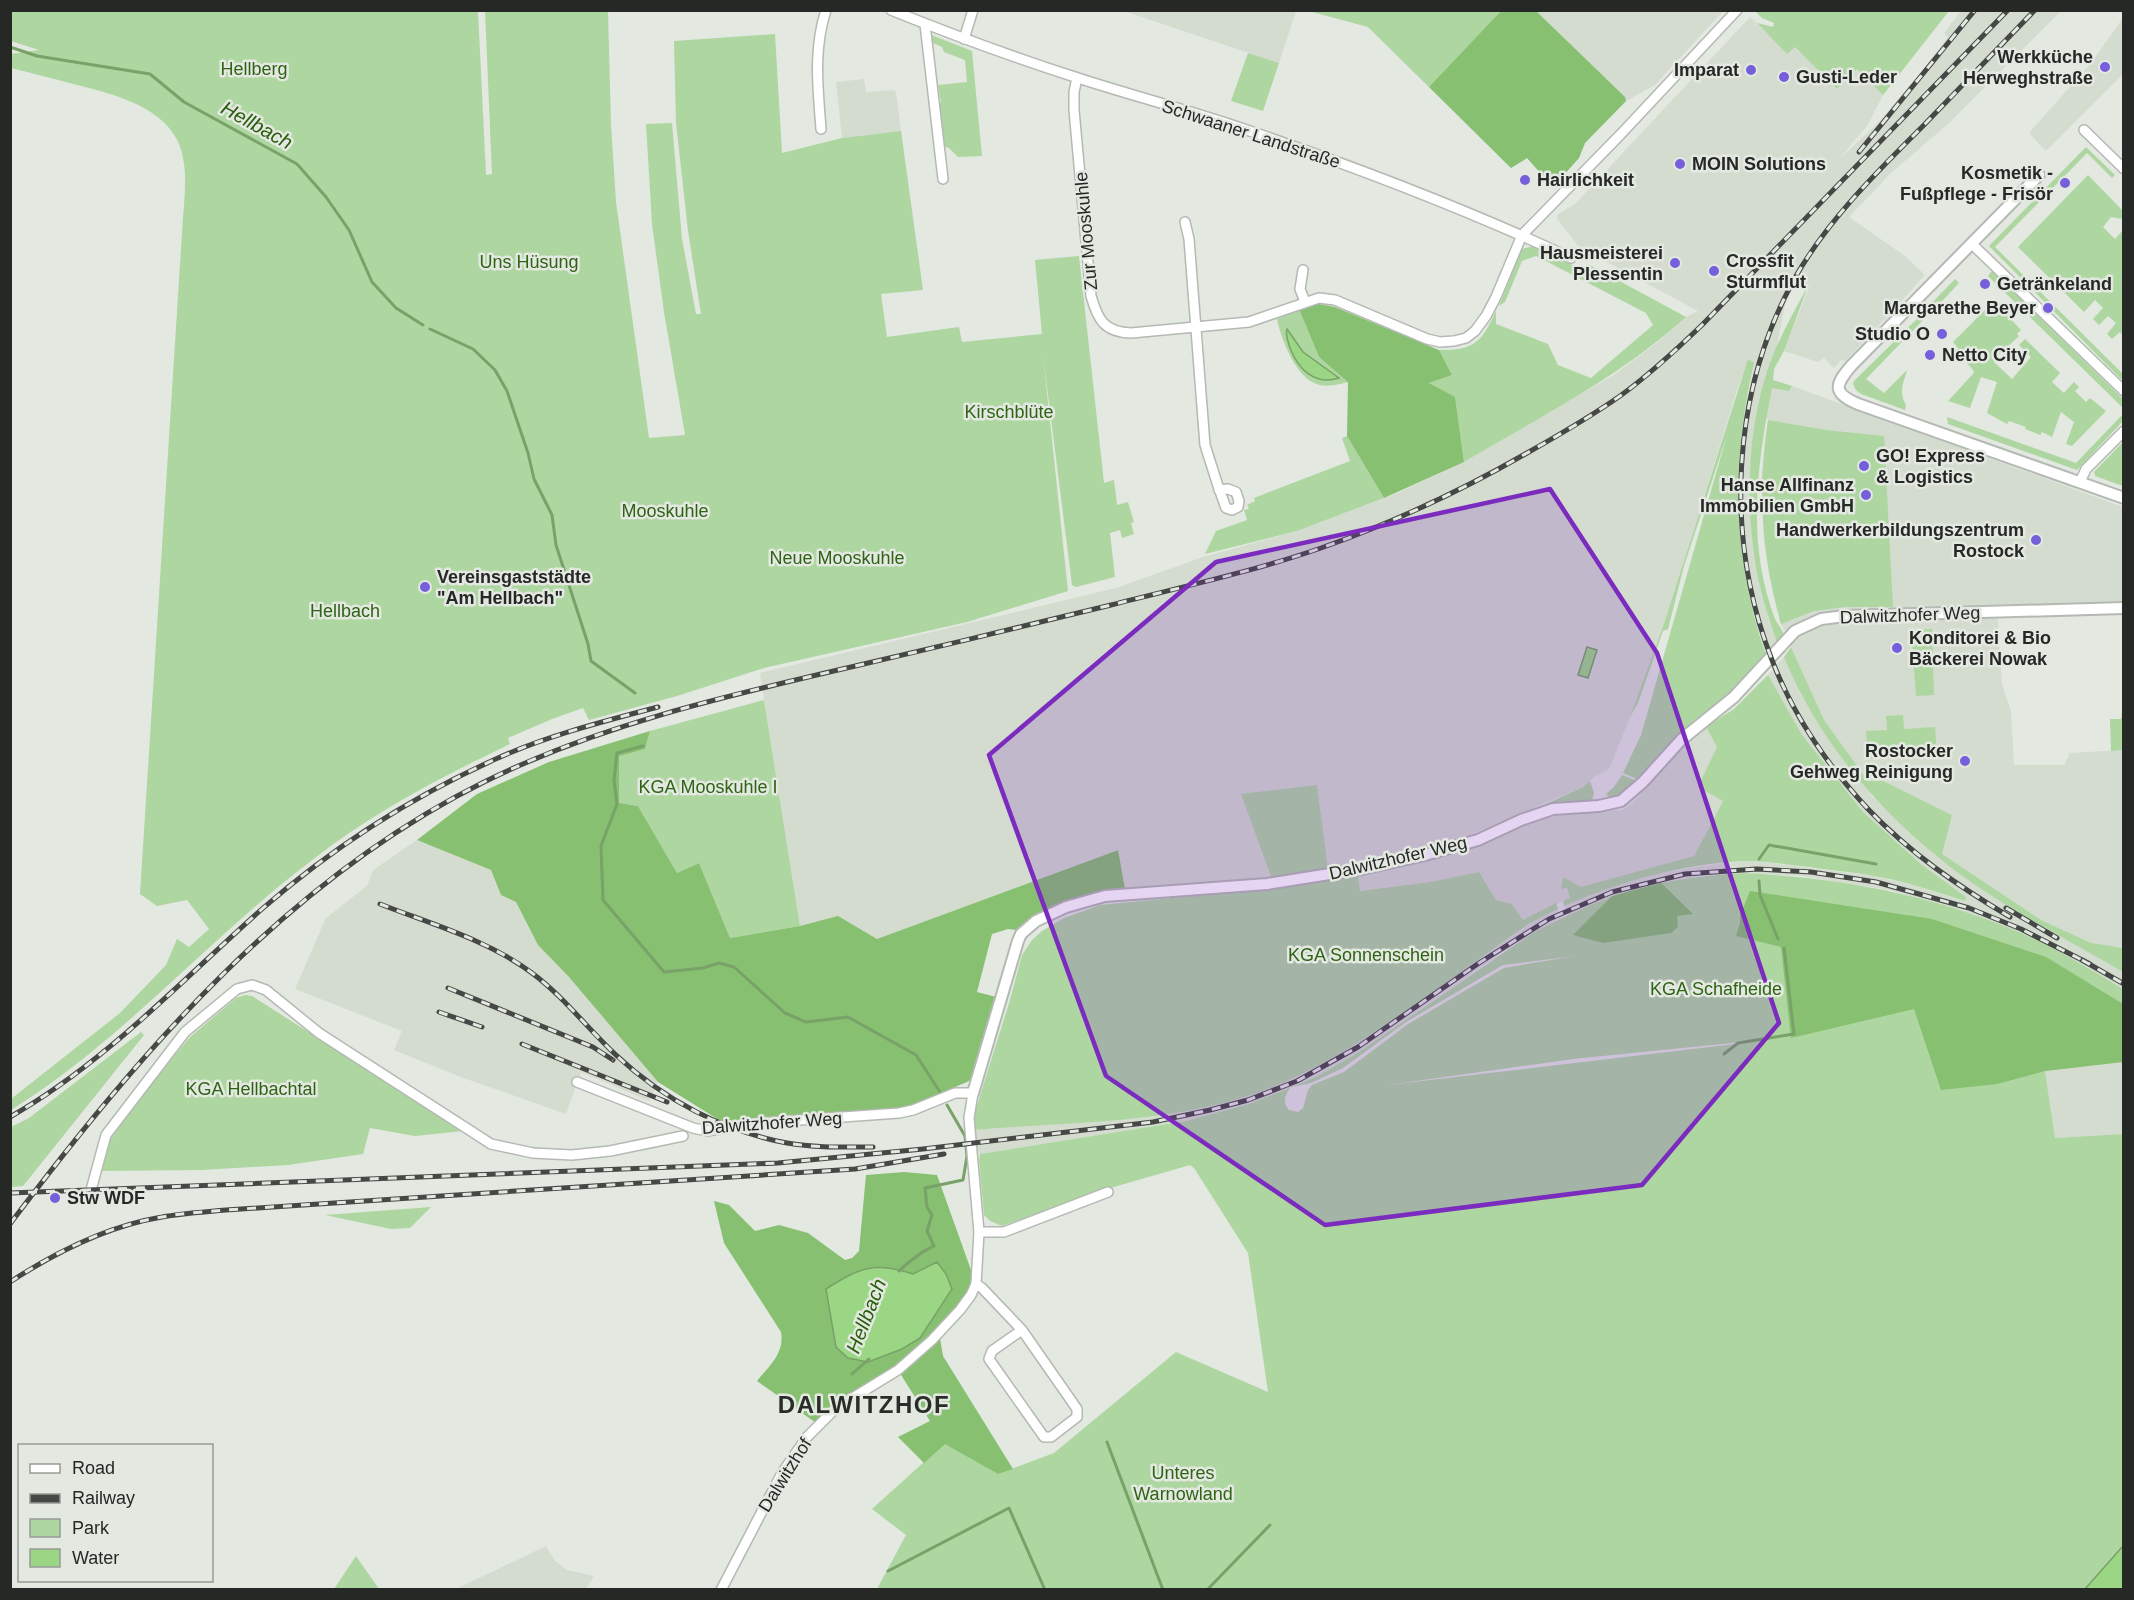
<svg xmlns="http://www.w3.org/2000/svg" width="2134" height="1600" font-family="Helvetica,sans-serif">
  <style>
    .built { fill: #d3dccf }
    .green { fill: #aed6a0; fill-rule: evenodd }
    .forest { fill: #86c070 }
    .water { fill: #9bd685; stroke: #78a268; stroke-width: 1.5 }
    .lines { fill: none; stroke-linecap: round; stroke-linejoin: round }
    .stream { stroke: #78a268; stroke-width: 3 }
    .minor-casing { stroke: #b4b9b3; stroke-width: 12 }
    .tertiary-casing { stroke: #b4b9b3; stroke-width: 14 }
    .minor { stroke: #fff; stroke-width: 9 }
    .tertiary { stroke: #fff; stroke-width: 10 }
    .rail-casing { stroke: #454845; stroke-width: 5 }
    .rail { stroke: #e3e8e1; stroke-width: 3; stroke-dasharray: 9; stroke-linecap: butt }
    .marked { fill: #7b2cbf; fill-opacity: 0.2; stroke: #7b2cbf; stroke-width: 4.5; stroke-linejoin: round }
    .poi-dot { fill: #755fda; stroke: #e3e8e1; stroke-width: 2 }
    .labels { text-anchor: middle; stroke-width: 5; stroke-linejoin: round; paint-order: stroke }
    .poi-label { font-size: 18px; font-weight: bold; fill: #262826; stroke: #e3e8e1; text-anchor: start }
    .park-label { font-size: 18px; fill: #2f6414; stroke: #e3e8e1 }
    .street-label { font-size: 18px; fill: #262826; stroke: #e3e8e1 }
    .water-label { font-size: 20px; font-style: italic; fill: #295e0c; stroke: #e3e8e1 }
    .district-label { font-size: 24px; font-weight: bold; letter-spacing: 1.5px; fill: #292d28; stroke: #e3e8e1 }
  </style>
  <rect width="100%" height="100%" fill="#e3e8e1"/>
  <g class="built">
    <path d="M1124,11H1296L1279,63Z"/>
    <path d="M1309,11H1723L1655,85L1626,101L1585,143L1579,158L1553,187L1527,158L1511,168L1368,27Z"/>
    <path d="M1961,11H2061L1948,124L1892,172L1849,217L1905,256L1925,275L1886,318L1845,361L1841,360L1834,368L1824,358L1818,362L1784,351L1809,287L1791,274L1777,346L1766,377L1757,418L1752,457L1750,489L1752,534L1761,593L1777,643L1766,655L1750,599L1737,508L1740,436L1754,364L1748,360L1737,390L1663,628L1636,703L1609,769L1594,777L1583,787L1477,832L1452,841L1328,870L1265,880L1125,889L1117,850L877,939L838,917L800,926L760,673L1116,588L1203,557L1297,531L1398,493L1464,462L1614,375L1662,339L1686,317L1698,311L1579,247L1557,219V215L1575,204L1750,17L1787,53L1795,47L1837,89L1857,69L1883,95L1867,126L1838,160L1877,124L1922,71L1948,37L1944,33Z"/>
    <path d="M2123,18V74L2046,151L2029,133L2091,63Z"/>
    <path d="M864,79L866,92L893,90L896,92L901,131L842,138L836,82Z"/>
    <path d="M1792,386L2123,507V603L1997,606L2002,684L2011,711L2014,765H2064L2070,753L2123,750V948L2091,944L2041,920L1942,854L1868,781L1824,720L1791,647L1792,634L1786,632L1781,624L1769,574L1764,542L1761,479L1768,420L1766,417L1772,387L1789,391Z"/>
    <path d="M1784,657L1800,687L1802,696L1872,796L1981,888L2123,972V989L2078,962L2020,933L1967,913L1889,890L1801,876L1743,873L1702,876L1661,883L1612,896L1568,915L1564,906L1604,889L1656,874L1702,866L1746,861L1772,863L1874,876L1909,884L1965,901L1966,897L1922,865L1863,812L1802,736L1768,675Z"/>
    <path d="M1706,727L1718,747L1699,787L1723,801L1694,856L1581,888L1563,877L1562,889L1568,888L1570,898L1523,920L1512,904L1496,900L1479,872L1430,882L1359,891L1358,876L1426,861L1482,843L1527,822L1554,814L1623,810L1633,803L1680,748Z"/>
    <path d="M417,840L491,870L501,895L516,902L538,945L569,977L658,1082L649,1101L581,1072L566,1114L458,1076L394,1050L402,1031L295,989L326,918L367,886L373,870Z"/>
    <path d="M1558,909L1562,917L1534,932L1500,954L1359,1052L1320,1075L1272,1096L1249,1104L1186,1121L980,1154L977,1150L974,1130L1130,1118L1316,1066L1354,1045L1530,924Z"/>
    <path d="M2123,1062V1134L2055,1138L2045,1071Z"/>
    <path d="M546,1546L555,1561L567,1570L594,1576L586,1589H456Z"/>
  </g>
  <g class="green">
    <path d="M10,11H478L486,175L492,174L485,11H608L611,125L616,202L649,438L685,435L664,312L652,224L646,124L672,123L682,239L696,314H701L688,231L676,123L674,41L775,34L782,153L842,138L901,131L923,290L881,294L887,337L959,327L962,342L1042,334L1035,260L1079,256L1104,483L1114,480L1117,505L1128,502L1134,522L1131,523L1134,534L1122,538L1120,530L1110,533L1115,577L1076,587L1072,585L1043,355L1068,591L967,622L764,668L677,696L589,720L583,708L552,719L508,738L510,744C441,777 372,813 311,861C207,940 122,1041 11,1110V1099L120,1013L166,965L177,939L189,947L209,929L187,900L157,906L140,894L182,233C183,211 187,186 184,164C179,109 117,95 73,84C52,78 31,73 11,68V54L39,50L11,41Z"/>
    <path d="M1309,11H1501L1429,87L1368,27Z"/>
    <path d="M1757,11V10L1949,11L1883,95L1857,69L1837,89L1795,47L1787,54L1757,23L1773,27L1774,23L1762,18L1756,12Z"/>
    <path d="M929,34L972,51L982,156L958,157L949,148L943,146L937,107L941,102L938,85L967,82L965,60L944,52L942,47L933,43L932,51Z"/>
    <path d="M1248,53L1279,63L1263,111L1231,101Z"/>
    <path d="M2086,147L2115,175L2112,178L2087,153L1995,247L2123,374V381L1989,246Z"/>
    <path d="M2088,175L2123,211V219L2111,217L2103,227L2115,239L2123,230V335L2120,332L2112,339L2107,334L2116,323L2108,316L2099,325L2093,319L2103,308L2095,300L2084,312L2018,247Z"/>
    <path d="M1533,246L1585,271L1588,264L1686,317C1620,377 1540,417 1464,462L1455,398L1429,383L1452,375L1439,350C1475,350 1481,343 1496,311V324L1548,344L1558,365L1591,378L1653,325L1646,313L1536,256L1522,261L1505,302L1499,306L1522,249Z"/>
    <path d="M1992,271L2123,399V408L1988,276Z"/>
    <path d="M1955,279L1959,283L1929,315L1926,309Z"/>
    <path d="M1808,286L1784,351L1774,369L1773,380L1792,386L1789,391L1772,388C1757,466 1746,542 1775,619C1778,625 1782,629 1784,635L1777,643C1772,626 1765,608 1761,591C1744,519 1745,430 1771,360C1781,334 1795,310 1808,286Z"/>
    <path d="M1994,301L2021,330L2017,334L2019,336L1995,358L1994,362L2012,379L2031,357L2019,345L2025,339L2060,373L2052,382L2064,393L2074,382L2079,387L2075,391L2086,402L2090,398L2106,411L2072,446L2066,444L2074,422L2061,412L2052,437L2042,432L2040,435L2025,429L2026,427L2009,421L2007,424L1987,413L1997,382L1981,377L1970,408L1948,401L1973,374L1974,371L1956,351L1958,348L1953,342Z"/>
    <path d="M1299,309L1319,357L1349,382C1339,384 1329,387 1320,385C1297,381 1281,339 1277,319Z"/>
    <path d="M1920,316L1924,319L1866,379L1884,393L1907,370C1904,382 1898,391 1906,405L1905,410L1861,394L1856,390L1853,384L1854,381Z"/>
    <path d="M1748,359L1754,363C1731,463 1732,557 1766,655L1729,696L1671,743L1639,780L1623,773L1641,735L1727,435L1684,566L1668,629L1663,631L1638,703L1630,717L1663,627Z"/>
    <path d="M2123,414V421L2077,470L1948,424L1947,417L2076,463Z"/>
    <path d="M1768,420L1826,430L1884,436L1893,607H1845L1814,611L1781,624C1762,557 1757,489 1768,420Z"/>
    <path d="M1347,436L1384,498L1297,531L1205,554L1216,531L1247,520L1244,510L1249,509L1247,505L1255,501L1254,498L1350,461L1342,438Z"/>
    <path d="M2123,442V486L2095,476L2094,472Z"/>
    <path d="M1932,629L1934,695L1916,696L1911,630Z"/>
    <path d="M1791,647L1824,720L1868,781H1883L1952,815L1942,854L2041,920L2091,943L2123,948V972C2063,937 1991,901 1938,857C1871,803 1817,736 1784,657Z"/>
    <path d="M1768,675L1802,735L1863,812L1922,865L1966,897L1965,901C1940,893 1915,885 1890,879C1863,873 1836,871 1809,867C1788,865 1766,861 1745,861C1682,864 1622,881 1564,906L1563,901L1570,898L1567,888L1561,889L1563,877L1581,887L1694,856L1723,801L1698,787L1717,747L1706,727L1734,709Z"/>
    <path d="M764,700L800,926L730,938L699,863L677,873L638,806L619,803V755L645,749L650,731Z"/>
    <path d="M2123,707V750L2111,751L2110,719H2121Z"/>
    <path d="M1903,715L1904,729L1935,727L1937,755L1868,759L1866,731L1887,730L1886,716Z"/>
    <path d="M1622,775L1637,781L1624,792L1611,799L1606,794L1614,787Z"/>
    <path d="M1590,781L1594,793L1592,800L1540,807L1583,787Z"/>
    <path d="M1317,785L1328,870L1272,879L1241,794Z"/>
    <path d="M1479,872L1496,900L1512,904L1523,920L1556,903L1558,909L1529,924C1443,982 1347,1064 1248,1096C1160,1124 1064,1122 974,1130L973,1118L1010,1000L1022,955L1032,940L1042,931L1064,918L1100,905L1295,886L1358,876L1360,891L1430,882Z"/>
    <path d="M1743,873C1841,878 1928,894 2019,932C2055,948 2090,969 2123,989V1062L2045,1071L2055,1138L2123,1134V1546L2085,1589H877L906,1535L872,1509L945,1443L998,1474L1054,1453L1176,1352L1268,1392L1248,1253L1194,1168L1190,1165L1107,1189L1002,1226L990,1221L984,1215L979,1160L980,1154L1186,1121L1249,1104L1290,1088C1285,1096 1282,1102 1289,1110L1298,1112L1303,1108L1308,1090L1312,1085L1344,1072L1408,1024L1504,968L1575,956L1503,965L1406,1022L1343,1068L1311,1083L1293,1087L1320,1075L1359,1052L1534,932C1559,919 1584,907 1611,897C1653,881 1699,876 1743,873ZM1752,1041V1042L1388,1085L1573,1059Z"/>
    <path d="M245,995L252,996L463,1131L415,1136L370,1128L363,1154L288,1165L202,1170L102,1171L109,1142L136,1102L190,1037L236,998Z"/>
    <path d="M141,1032L144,1035L23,1186L11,1187V1127L29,1118Z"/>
    <path d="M431,1207L410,1228L391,1229L325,1215Z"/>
    <path d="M356,1556L379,1589H334Z"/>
  </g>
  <g class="forest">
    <path d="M1501,11H1536L1625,97L1626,101L1585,143L1579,158L1553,187L1527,158L1511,168L1429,87Z"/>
    <path d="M1319,304L1335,307L1439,350L1452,375L1429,383L1455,397L1464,462L1384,498L1347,436L1348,382L1319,357L1299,309L1306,306Z"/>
    <path d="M650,731L645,749L619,756V803L638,806L677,873L699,863L730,938L800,926L838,916L877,939L1118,850L1125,889C1088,892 1042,903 1017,930L1008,929L992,934L977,992L996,997L975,1077L967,1082L917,1103L892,1112L748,1119L727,1125L658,1082L569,977L538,945L516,902L501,895L491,870L417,840L477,794L549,762Z"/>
    <path d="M1661,883L1693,914L1677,916L1678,927L1671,933L1603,943L1573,935L1612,896Z"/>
    <path d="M1750,891L1932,919L2046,957L2123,1004V1062L2045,1071L1997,1084L1941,1090L1914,1009L1791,1038L1781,947L1736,936L1740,923V916Z"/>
    <path d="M904,1172L937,1175L976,1284L939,1332L943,1356L1013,1469L998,1474L945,1444L924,1463L898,1437L930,1421L898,1370L819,1425L757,1381C769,1366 785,1353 781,1332L724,1243L714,1201L729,1205L755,1231L779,1225L808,1233L845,1260L852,1258L859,1251L866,1175Z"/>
  </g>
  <g class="water">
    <path d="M1287,329L1303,352L1339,378C1315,386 1298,369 1290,348C1288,341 1285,335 1287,329Z"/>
    <path d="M1587,647L1597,650L1588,678L1578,675Z"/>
    <path d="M937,1262L946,1274L952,1289L920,1338L902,1349L868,1362L848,1358L836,1347L826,1289C859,1268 874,1261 913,1274Z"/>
    <path d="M2123,1546V1589H2085Z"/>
  </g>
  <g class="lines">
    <g class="stream">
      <path d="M10,47L37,56L150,74L184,102L297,164L326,197L349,230L372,282L396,308L423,325"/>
      <path d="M430,329L473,349L495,370L507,391L528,453L534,479L552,515L556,545L588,644L591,661L635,693"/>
      <path d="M643,746L617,753L614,780L617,804L601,846L603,900L664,972L703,968L719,963L734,967L785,1013L806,1022L848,1017L916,1055L940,1092"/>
      <path d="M1759,859L1769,845L1876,864"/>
      <path d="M1759,881L1760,895L1778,939"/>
      <path d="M1724,1054L1738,1043L1794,1034L1784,948"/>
      <path d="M899,1271C907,1263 924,1250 934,1246L927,1231L932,1215L927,1207L925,1188L963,1180L967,1156L965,1136L947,1105"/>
      <path d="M852,1374L869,1359"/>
      <path d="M1107,1442L1163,1590"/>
      <path d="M888,1571L1009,1508L1045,1590"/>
      <path d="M1207,1590L1270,1525"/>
    </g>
    <defs>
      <g id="minor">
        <path d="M891,10C953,35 1015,58 1078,78C1127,94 1177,107 1226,123C1343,162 1459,206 1571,258"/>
        <path d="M925,24L943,179"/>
        <path d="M964,39L973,10"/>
        <path d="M1077,78L1074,92V110L1091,296C1098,320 1104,332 1131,333L1249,322L1319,298L1335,300L1427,339L1440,342L1454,341L1466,338L1475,331L1486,316L1496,297L1522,235L1620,135L1737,10"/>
        <path d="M821,129C818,89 813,50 826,10"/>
        <path d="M2084,130L2124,169"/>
        <path d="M1185,222L1189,239L1205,445L1218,486L1226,508L1232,510L1238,507L1239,501L1236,492L1228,489L1219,490"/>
        <path d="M1972,244L2124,391"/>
        <path d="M1303,270L1300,289L1305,302"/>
        <path d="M2080,482L2086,469L2124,431"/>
        <path d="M577,1082L693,1128L707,1131L760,1123L899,1113L913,1110L955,1093H973L969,1118L979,1232L976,1284L971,1295L960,1310L932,1340L898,1370L836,1408L807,1437L782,1473L721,1590"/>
        <path d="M91,1190L106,1135L185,1032L237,989L252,985L266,990L319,1033L491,1144L533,1153L572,1155L610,1151L683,1136"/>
        <path d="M979,1232H1004L1108,1192"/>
        <path d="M976,1284L982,1288L1022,1330L1077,1409V1417L1051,1437H1044L989,1359L992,1351L1022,1330"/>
      </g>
      <g id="tertiary">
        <path d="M2039,175L1851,366C1835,385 1832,393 1858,404L2124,498"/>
        <path d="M973,1093L1018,941L1021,934L1036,921L1066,907L1105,896L1267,884L1361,869L1425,855L1478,840L1521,820L1553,809L1599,806L1621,801L1643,782L1681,740L1734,697L1795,631L1821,619L1845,616L2124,608"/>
      </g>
    </defs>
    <use href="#minor" class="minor-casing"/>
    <use href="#tertiary" class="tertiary-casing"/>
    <use href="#minor" class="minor"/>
    <use href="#tertiary" class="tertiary"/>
    <defs>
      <g id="rail">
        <path d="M1859,152L1975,10"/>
        <path d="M380,904C431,924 488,940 532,973C564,997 587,1028 616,1055C664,1100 723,1131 787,1143C815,1148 845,1147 873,1147"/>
        <path d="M2006,908L2057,938"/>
        <path d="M2010,917C1958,886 1910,853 1868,809C1828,766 1793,715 1772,660C1724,537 1731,391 1796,276C1829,219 1876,173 1922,127C1960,88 1997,49 2035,10"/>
        <path d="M2082,960L2124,984"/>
        <path d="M448,988L593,1047L613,1060"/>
        <path d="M439,1012L482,1027"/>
        <path d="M522,1044L667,1102"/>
        <path d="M10,1117C105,1063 181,981 262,909C332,848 413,796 498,758C549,735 605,721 658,707"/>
        <path d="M10,1193L778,1163L923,1149L1153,1122L1210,1110L1248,1100L1297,1081L1358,1047L1479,963L1549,919L1612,892L1685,874L1757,869L1811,872L1876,882L1969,908L2021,929L2090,964"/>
        <path d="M10,1224C140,1052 287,880 484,782C599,725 726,696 851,667C938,647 1024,626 1111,605C1181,587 1252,572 1321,548C1392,523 1461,491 1527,453C1559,435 1590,417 1620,396C1649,375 1676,350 1702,325L2008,10"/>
        <path d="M10,1282C56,1252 107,1226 162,1217C183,1213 205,1212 226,1210L855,1169L944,1154"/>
      </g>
    </defs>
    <use href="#rail" class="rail-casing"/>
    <use href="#rail" class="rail"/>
  </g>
  <path class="marked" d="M1550,489L1657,653L1779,1023L1642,1185L1325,1225L1106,1076L989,755L1216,562Z"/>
  <g class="poi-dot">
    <circle cx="2105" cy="67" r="6"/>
    <circle cx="1751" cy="70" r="6"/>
    <circle cx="1784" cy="77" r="6"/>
    <circle cx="1680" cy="164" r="6"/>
    <circle cx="1525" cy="180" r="6"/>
    <circle cx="2065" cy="183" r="6"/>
    <circle cx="1675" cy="263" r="6"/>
    <circle cx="1714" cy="271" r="6"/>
    <circle cx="1985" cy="284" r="6"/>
    <circle cx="2048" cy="308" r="6"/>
    <circle cx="1942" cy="334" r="6"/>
    <circle cx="1930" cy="355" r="6"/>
    <circle cx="1864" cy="466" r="6"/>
    <circle cx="1866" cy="495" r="6"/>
    <circle cx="2036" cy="540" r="6"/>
    <circle cx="425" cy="587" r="6"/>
    <circle cx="1897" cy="648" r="6"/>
    <circle cx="1965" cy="761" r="6"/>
    <circle cx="55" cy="1198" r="6"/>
  </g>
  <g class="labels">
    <g class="poi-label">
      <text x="2093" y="63" text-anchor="end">Werkküche<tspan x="2093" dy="21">Herweghstraße</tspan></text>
      <text x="1739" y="76" text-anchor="end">Imparat</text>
      <text x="1796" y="83">Gusti-Leder</text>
      <text x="1692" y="170">MOIN Solutions</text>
      <text x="2053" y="179" text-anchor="end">Kosmetik -<tspan x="2053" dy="21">Fußpflege - Frisör</tspan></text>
      <text x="1537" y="186">Hairlichkeit</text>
      <text x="1663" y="259" text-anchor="end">Hausmeisterei<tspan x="1663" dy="21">Plessentin</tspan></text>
      <text x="1726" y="267">Crossfit<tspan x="1726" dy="21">Sturmflut</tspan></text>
      <text x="1997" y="290">Getränkeland</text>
      <text x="2036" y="314" text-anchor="end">Margarethe Beyer</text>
      <text x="1930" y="340" text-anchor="end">Studio O</text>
      <text x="1942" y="361">Netto City</text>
      <text x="1876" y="462">GO! Express<tspan x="1876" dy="21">&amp; Logistics</tspan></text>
      <text x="1854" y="491" text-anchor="end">Hanse Allfinanz<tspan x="1854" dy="21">Immobilien GmbH</tspan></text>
      <text x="2024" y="536" text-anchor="end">Handwerkerbildungszentrum<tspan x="2024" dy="21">Rostock</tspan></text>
      <text x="437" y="583">Vereinsgaststädte<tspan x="437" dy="21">"Am Hellbach"</tspan></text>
      <text x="1909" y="644">Konditorei &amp; Bio<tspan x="1909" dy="21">Bäckerei Nowak</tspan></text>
      <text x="1953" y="757" text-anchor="end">Rostocker<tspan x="1953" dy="21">Gehweg Reinigung</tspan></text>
      <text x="67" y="1204">Stw WDF</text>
    </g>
    <g class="park-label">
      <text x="254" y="75">Hellberg</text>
      <text x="529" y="268">Uns Hüsung</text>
      <text x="1009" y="418">Kirschblüte</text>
      <text x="665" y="517">Mooskuhle</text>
      <text x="837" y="564">Neue Mooskuhle</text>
      <text x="345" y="617">Hellbach</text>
      <text x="708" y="793">KGA Mooskuhle I</text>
      <text x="1366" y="961">KGA Sonnenschein</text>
      <text x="1716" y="995">KGA Schafheide</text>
      <text x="251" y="1095">KGA Hellbachtal</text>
      <text x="1183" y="1479">Unteres<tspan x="1183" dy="21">Warnowland</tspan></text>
    </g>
    <g class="street-label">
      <text transform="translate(1251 134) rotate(18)" y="6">Schwaaner Landstraße</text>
      <text transform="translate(1086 231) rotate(-95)" y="6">Zur Mooskuhle</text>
      <text transform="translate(1910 615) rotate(-2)" y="6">Dalwitzhofer Weg</text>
      <text transform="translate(1398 858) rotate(-13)" y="6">Dalwitzhofer Weg</text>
      <text transform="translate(772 1123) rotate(-4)" y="6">Dalwitzhofer Weg</text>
      <text transform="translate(785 1475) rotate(-58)" y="6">Dalwitzhof</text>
    </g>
    <g class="water-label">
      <text transform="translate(257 125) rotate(29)" y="7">Hellbach</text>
      <text transform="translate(866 1316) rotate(-69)" y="7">Hellbach</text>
    </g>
    <g class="district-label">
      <text x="864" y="1413">DALWITZHOF</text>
    </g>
  </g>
  <rect width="2134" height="1600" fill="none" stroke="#262826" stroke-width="24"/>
  <rect x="18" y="1444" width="195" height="138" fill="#e3e8e1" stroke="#979b96" stroke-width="1.5"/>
  <rect x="30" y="1464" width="30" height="9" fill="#ffffff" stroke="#979b96" stroke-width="1.5"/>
  <text x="72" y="1474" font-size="18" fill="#262826">Road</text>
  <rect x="30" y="1494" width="30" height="9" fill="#454845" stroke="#979b96" stroke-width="1.5"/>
  <text x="72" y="1504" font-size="18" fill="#262826">Railway</text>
  <rect x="30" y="1519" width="30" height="18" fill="#aed6a0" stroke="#979b96" stroke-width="1.5"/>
  <text x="72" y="1534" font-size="18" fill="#262826">Park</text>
  <rect x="30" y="1549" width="30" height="18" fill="#9bd685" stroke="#979b96" stroke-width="1.5"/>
  <text x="72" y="1564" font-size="18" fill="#262826">Water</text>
</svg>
